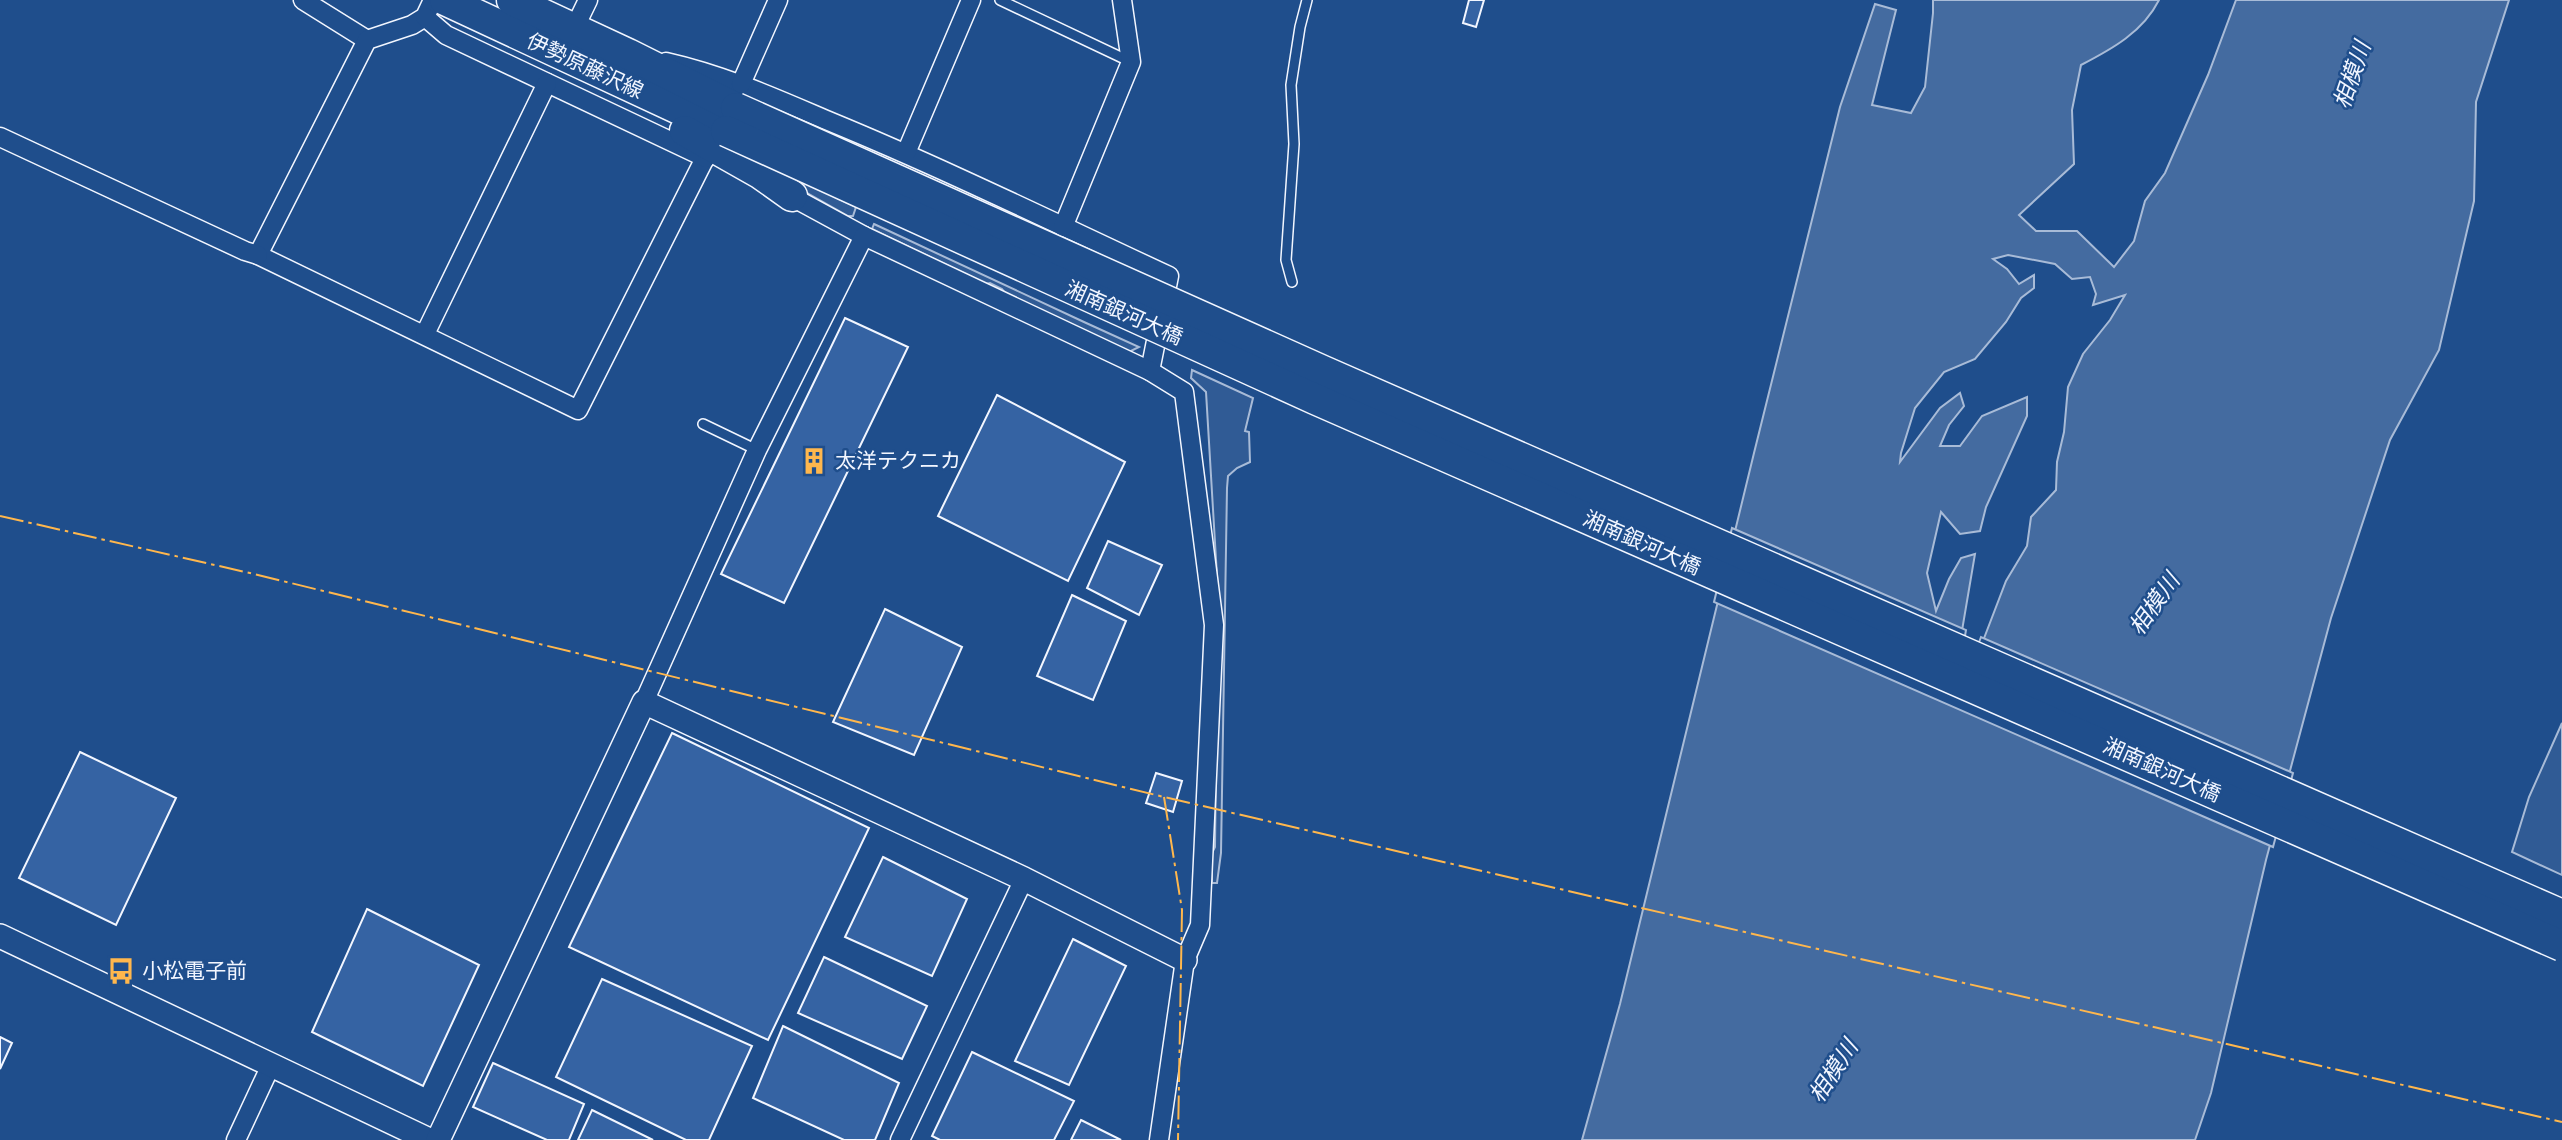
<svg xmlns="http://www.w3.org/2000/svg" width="2562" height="1140" font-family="'Space Grotesk','Noto Sans JP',sans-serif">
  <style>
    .built { fill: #305b95; stroke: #a8bbd7; stroke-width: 2 }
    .water { fill: #446ba0; stroke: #a8bbd7; stroke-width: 2; fill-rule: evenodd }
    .pier { fill: #1f4e8c; stroke: #a8bbd7; stroke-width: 2 }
    .building { fill: #3563a3; stroke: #f2f6ff; stroke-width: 2 }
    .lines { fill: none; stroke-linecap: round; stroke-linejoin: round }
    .service-casing { stroke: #f2f6ff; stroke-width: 12 }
    .minor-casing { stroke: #f2f6ff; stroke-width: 21 }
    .tertiary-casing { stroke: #f2f6ff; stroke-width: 26 }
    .primary-casing { stroke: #f2f6ff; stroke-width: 33 }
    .service { stroke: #1f4e8c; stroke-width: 9 }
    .minor { stroke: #1f4e8c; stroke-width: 18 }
    .tertiary { stroke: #1f4e8c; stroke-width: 23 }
    .primary { stroke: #1f4e8c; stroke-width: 30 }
    .primary-bridge-casing { stroke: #f2f6ff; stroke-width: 33; stroke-linecap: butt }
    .primary-bridge { stroke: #1f4e8c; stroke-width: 30 }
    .power { stroke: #ffb74d; stroke-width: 2; stroke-dasharray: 24 5 3.5 5; stroke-linecap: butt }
    .labels { text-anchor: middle; stroke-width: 5; stroke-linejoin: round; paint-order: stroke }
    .street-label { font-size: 21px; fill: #f2f6ff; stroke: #1f4e8c }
    .poi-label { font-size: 21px; fill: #f2f6ff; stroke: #1f4e8c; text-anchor: start }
    .water-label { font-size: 23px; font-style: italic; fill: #f2f6ff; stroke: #1f4e8c }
  </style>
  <rect width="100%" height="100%" fill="#1f4e8c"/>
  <g class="built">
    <path d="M728,145L856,207L853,216H848L727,148Z"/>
    <path d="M874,224L1084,322L1139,347L1129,352L1006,294L1002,289L990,283L986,284L872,229Z"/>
    <path d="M1192,370L1253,398L1245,431L1249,432L1250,462L1237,468L1228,476L1227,488L1221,853L1217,883H1212V853L1215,847L1218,593L1206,392L1191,378Z"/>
    <path d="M2562,723V875L2512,852L2529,797Z"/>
  </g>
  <path class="water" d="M1933,0H2159C2143,32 2112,49 2081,65L2072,110L2074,164L2019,215L2036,231H2077L2114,267L2134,241L2145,201L2165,173L2208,75L2236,0H2509L2476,102L2474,201L2439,350L2390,440L2331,618L2266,860L2211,1093L2195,1140H1582L1620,1004L1754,453L1840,107L1875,4L1896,10L1872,105L1911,113L1925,87L1933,13ZM2008,255L2055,264L2072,279L2090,277L2096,294L2093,305L2125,295L2110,320L2083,354L2068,387L2064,432L2057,462L2056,490L2031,517L2027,546L2006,581L1968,680L1957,660L1975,554L1961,558L1949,579L1936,611L1927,573L1941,512L1960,534L1980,531L1986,507L2027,416V397L1982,416L1960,446H1940L1949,425L1964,406L1960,393L1940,408L1900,462L1901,453L1915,408L1944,372L1975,359L2006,322L2021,298L2034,288V275L2019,284L2007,269L1993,259Z"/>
  <path class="pier" d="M1732,528L1966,630L1961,659L1968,672L1981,637L2293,773L2273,847L1714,602Z"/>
  <g class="building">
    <path d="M1469,0H1484L1476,27L1463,23Z"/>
    <path d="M845,318L908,347L784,603L721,574Z"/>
    <path d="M997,395L1125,462L1068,581L938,516Z"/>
    <path d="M1108,541L1162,565L1139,615L1087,588Z"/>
    <path d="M1072,595L1126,621L1093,700L1037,676Z"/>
    <path d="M885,609L962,647L914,755L833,722Z"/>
    <path d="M672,733L869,828L768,1040L569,947Z"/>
    <path d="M80,752L176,798L116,925L19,878Z"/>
    <path d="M1156,773L1182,781L1173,812L1146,803Z"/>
    <path d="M883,857L967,899L932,976L845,937Z"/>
    <path d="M367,909L479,965L423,1086L312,1032Z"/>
    <path d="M1073,939L1126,966L1069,1085L1015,1061Z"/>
    <path d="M824,957L927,1006L902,1059L798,1013Z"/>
    <path d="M602,979L752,1046L709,1140H686L556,1077Z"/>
    <path d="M783,1026L899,1083L875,1140H844L753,1098Z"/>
    <path d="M0,1037L12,1043L0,1069Z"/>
    <path d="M972,1052L1074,1101L1054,1140H940L932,1136Z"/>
    <path d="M493,1063L584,1104L569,1140H547L473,1107Z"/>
    <path d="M592,1110L653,1140H578Z"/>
    <path d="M1081,1120L1121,1140H1071Z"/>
  </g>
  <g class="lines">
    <defs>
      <g id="service">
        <path d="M1000,0L1131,62"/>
        <path d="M1292,282L1286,260L1294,144L1291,85L1300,27L1307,0"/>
        <path d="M703,424L757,450"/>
      </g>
      <g id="minor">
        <path d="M303,0L367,40"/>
        <path d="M433,0L425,17L412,25L367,40L258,255L578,410L705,158"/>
        <path d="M425,17L446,35L706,158"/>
        <path d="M574,29L588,0"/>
        <path d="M666,62C724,75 777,99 831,122C945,169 1057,224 1169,276L1150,371"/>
        <path d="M741,84L778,0"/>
        <path d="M0,137L245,251L258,255"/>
        <path d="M906,153L971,0"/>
        <path d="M783,192L864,236L1150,371L1184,392L1214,625L1200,925L1185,960L1159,1140"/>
        <path d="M1063,227L1131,62L1122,0"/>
        <path d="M425,334L547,83"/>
        <path d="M644,702L757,450L864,236"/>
        <path d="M236,1140L271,1065"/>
        <path d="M900,1140L1024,879"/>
      </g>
      <g id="tertiary">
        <path d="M0,936L429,1140"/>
        <path d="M438,1140L644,702L1024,879L1185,960"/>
      </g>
      <g id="primary">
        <path d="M445,0L726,131"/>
        <path d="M512,0L628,54L736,108"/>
        <path d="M685,131L761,174L792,196"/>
      </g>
    </defs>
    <use href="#service" class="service-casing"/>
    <use href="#minor" class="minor-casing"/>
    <use href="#tertiary" class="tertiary-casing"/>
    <use href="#primary" class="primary-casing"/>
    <use href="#service" class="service"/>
    <use href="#minor" class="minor"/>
    <use href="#tertiary" class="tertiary"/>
    <use href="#primary" class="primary"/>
    <defs>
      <g id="primary-bridge">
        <path d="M736,108L1323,371L2562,915"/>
        <path d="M726,131L1315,399L2562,946"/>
      </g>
    </defs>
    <use href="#primary-bridge" class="primary-bridge-casing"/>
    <use href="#primary-bridge" class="primary-bridge"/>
    <g class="power">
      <path d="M0,516L254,574L1164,797L2562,1122"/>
      <path d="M1164,797L1182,910L1178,1140"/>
    </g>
  </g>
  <defs>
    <symbol id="building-bare" viewBox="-9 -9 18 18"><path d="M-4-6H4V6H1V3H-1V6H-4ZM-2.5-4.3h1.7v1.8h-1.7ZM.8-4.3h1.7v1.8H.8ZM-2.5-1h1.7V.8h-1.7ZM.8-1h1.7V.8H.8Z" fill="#ffb74d" stroke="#1f4e8c" stroke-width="2.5" paint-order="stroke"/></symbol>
    <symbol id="bus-bare" viewBox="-9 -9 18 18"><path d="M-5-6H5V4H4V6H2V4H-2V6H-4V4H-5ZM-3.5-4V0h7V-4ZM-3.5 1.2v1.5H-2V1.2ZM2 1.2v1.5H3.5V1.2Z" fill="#ffb74d" stroke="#1f4e8c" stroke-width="2.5" paint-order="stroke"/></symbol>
  </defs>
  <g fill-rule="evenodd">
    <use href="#building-bare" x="795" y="442" width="38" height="38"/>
    <use href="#bus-bare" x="102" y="952" width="38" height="38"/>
  </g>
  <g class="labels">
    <g class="street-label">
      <text transform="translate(585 66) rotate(25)" y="7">伊勢原藤沢線</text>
      <text transform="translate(1124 313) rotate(24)" y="7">湘南銀河大橋</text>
      <text transform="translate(1642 543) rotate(24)" y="7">湘南銀河大橋</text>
      <text transform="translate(2162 770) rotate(24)" y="7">湘南銀河大橋</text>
    </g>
    <g class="poi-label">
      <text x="835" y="468">太洋テクニカ</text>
      <text x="142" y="978">小松電子前</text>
    </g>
    <g class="water-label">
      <text transform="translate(2352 75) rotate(-71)" y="8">相模川</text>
      <text transform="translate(2154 604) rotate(-55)" y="8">相模川</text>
      <text transform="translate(1833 1071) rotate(-57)" y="8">相模川</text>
    </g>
  </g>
</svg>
